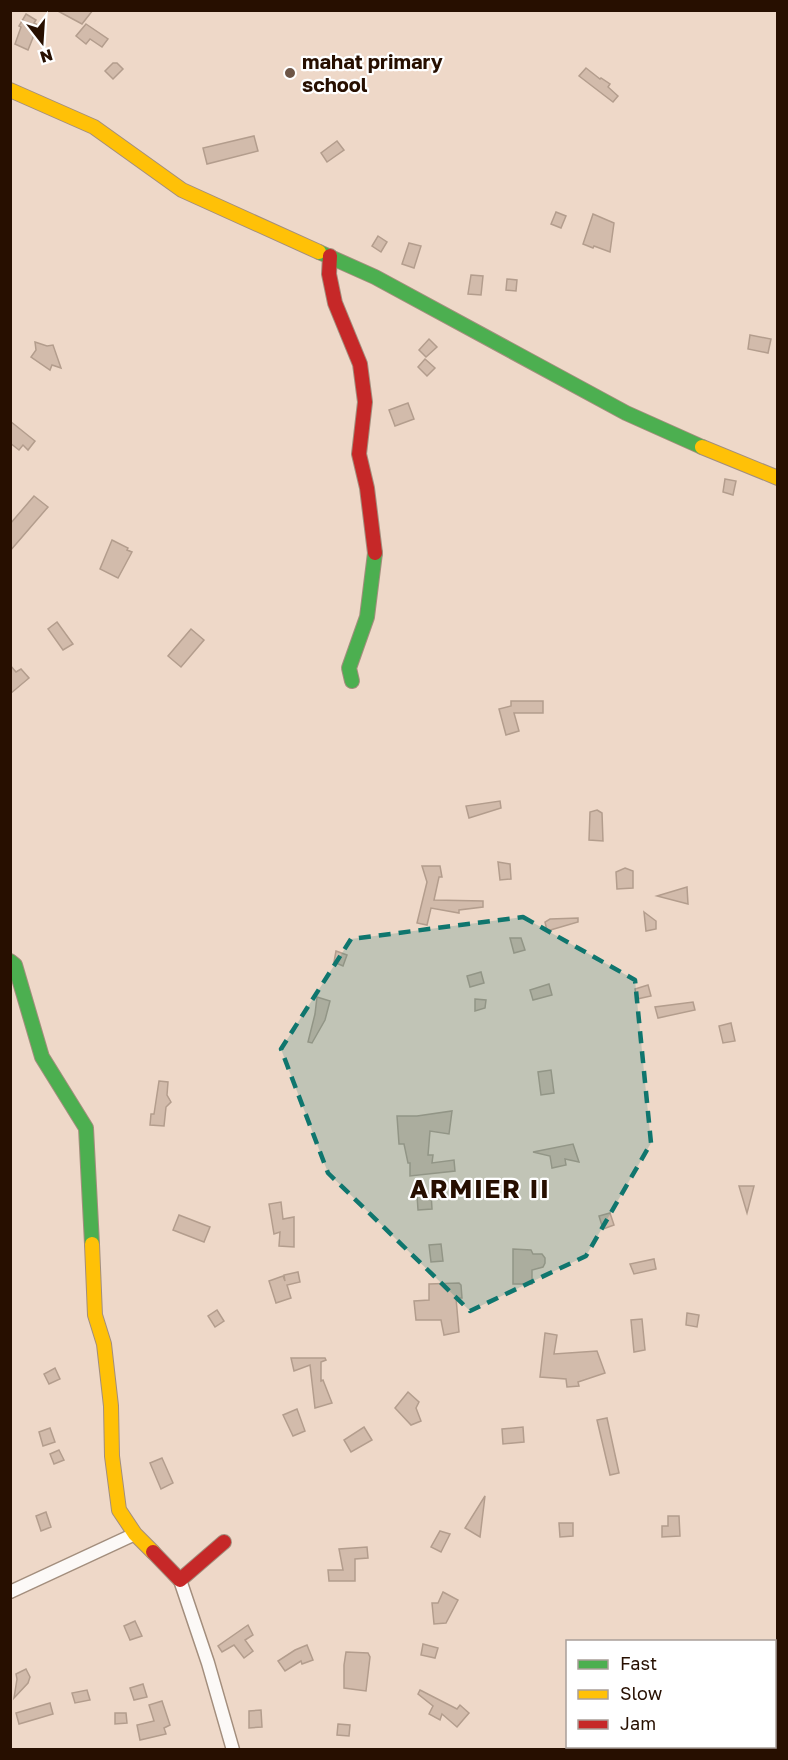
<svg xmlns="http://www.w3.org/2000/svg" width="788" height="1760" font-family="'Golos Text',sans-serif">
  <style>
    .building { fill: #d2bbab; stroke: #b39d8d; stroke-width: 1.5 }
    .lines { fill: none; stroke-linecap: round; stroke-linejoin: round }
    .street-casing { stroke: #a38e7d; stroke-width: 15 }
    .fast-casing { stroke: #a38e7d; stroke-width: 16 }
    .slow-casing { stroke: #a38e7d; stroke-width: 16 }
    .jam-casing { stroke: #a38e7d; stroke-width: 16 }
    .street { stroke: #fcf9f7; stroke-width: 12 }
    .fast { stroke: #4caf50; stroke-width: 14 }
    .slow { stroke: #ffc107; stroke-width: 14 }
    .jam { stroke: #c62828; stroke-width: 14 }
    .marked { fill: #0f766e; fill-opacity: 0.2; stroke: #0f766e; stroke-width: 4.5; stroke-dasharray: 12 8; stroke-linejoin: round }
    .poi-dot { fill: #6d5546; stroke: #fff; stroke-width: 2 }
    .labels { text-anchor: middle; stroke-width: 4.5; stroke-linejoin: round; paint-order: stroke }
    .poi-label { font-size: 20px; font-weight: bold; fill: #270f00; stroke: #fff; text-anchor: start }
    .district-label { font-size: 26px; font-weight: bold; letter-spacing: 1.5px; fill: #270f00; stroke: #fff }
  </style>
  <rect width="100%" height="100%" fill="#eed8c8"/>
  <g class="building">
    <path d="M56,10H93L82,24Z"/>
    <path d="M26,14L36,20L34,23L38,25L28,50L15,44L21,27L19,26Z"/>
    <path d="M86,24L108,39L102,47L90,39L86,44L76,36Z"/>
    <path d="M113,63H117L123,69L113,79L105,71Z"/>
    <path d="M586,68L600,79L601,78L610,84L608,87L618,96L613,102L579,76Z"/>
    <path d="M254,136L258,151L207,164L203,148Z"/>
    <path d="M337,141L344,150L327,162L321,153Z"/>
    <path d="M556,212L566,216L561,228L551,224Z"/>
    <path d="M593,214L614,223L610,252L594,246L593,248L583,244Z"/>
    <path d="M378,236L387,242L381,252L372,246Z"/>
    <path d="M409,243L421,246L414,268L402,264Z"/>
    <path d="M471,275L483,276L481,295L468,294Z"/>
    <path d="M507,279L517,280L516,291L506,290Z"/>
    <path d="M750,335L771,339L768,353L748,349Z"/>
    <path d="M429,339L437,347L426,357L419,350Z"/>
    <path d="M35,342L47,346L53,345L61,368L52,365L50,370L31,357L36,350Z"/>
    <path d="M425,359L435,368L427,376L418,367Z"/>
    <path d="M408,403L414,419L395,426L389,410Z"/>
    <path d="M10,421L35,441L28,450L23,445L19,450L10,443Z"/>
    <path d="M725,479L736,481L733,495L723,492Z"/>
    <path d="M34,496L48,507L10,551V524Z"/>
    <path d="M112,540L128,548L127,550L132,552L118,578L100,569Z"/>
    <path d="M57,622L73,644L63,650L48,629Z"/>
    <path d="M191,629L204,640L181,667L168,656Z"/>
    <path d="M10,665L16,672L21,669L29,678L10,694Z"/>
    <path d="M511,701H543V713H514L519,731L506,735L499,709L511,706Z"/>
    <path d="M500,801L501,808L469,818L466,806Z"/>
    <path d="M597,810L602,813L603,841L589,840L590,812Z"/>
    <path d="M498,862L510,864L511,879L500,880Z"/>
    <path d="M422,866H440L442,877H439L434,900L483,901V907L459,910V913L431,908L427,925L417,923L427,882Z"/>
    <path d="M625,868L633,871V888L617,889L616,872Z"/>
    <path d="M687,887L688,904L657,896Z"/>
    <path d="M644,912L656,921V929L646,931Z"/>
    <path d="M578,918V922L547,931L545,922L550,919Z"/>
    <path d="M510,938H521L525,950L514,953Z"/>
    <path d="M336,951L347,955L343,966L334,962Z"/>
    <path d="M481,972L484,983L470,987L467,976Z"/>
    <path d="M549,984L552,995L533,1000L530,990Z"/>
    <path d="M648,985L651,996L637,999L635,989Z"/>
    <path d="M317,997L330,1001L325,1020L312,1043L308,1042L315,1014Z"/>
    <path d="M475,999L486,1000L485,1008L475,1011Z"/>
    <path d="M693,1002L695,1010L658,1018L655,1007Z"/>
    <path d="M731,1023L735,1041L723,1043L719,1026Z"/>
    <path d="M551,1070L554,1093L541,1095L538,1072Z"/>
    <path d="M159,1081L168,1082L167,1095L171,1102L166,1107L164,1126L150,1125L151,1114H154Z"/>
    <path d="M452,1111L449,1134L430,1131L428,1155H433L432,1163L454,1160L455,1171L410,1176V1163H408L404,1144H399L397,1116H417Z"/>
    <path d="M573,1144L579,1162L565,1159L566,1165L552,1168L550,1156L533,1152Z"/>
    <path d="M739,1186H754L747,1213Z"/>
    <path d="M431,1193L432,1209L418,1210L417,1195Z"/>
    <path d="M281,1202L283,1219L294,1217V1247L279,1246L280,1232L274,1234L269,1204Z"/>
    <path d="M610,1213L614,1225L603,1229L599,1216Z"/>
    <path d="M179,1215L210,1227L204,1242L173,1230Z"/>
    <path d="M441,1244L443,1261L431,1262L429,1245Z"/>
    <path d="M513,1249L531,1250L533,1254H542L545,1258V1263L543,1267L532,1270V1284H513Z"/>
    <path d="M654,1259L656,1269L634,1274L630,1264Z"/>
    <path d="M298,1272L300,1282L287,1285L291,1298L276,1303L269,1281L283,1276L285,1281L284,1275Z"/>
    <path d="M459,1283L461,1285L462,1298H456L459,1332L444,1335L441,1320H416L414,1301L429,1300V1284Z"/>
    <path d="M217,1310L224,1321L215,1327L208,1316Z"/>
    <path d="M687,1313L699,1315L697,1327L686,1325Z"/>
    <path d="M642,1319L645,1350L634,1352L631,1320Z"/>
    <path d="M545,1333L557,1335L554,1354L597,1351L605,1373L578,1382L579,1386L567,1387L566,1379L540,1377Z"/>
    <path d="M291,1358H325L326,1360L321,1362V1381L323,1380L332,1403L315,1408L310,1365L294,1371Z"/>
    <path d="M55,1368L60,1379L49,1384L44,1374Z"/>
    <path d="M408,1392L419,1402L416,1408L421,1421L411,1425L395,1408Z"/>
    <path d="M297,1409L305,1431L293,1436L283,1415Z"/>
    <path d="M607,1418L619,1473L610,1475L597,1420Z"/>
    <path d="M364,1427L372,1440L351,1452L344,1440Z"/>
    <path d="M523,1427L524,1442L503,1444L502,1429Z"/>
    <path d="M50,1428L55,1442L43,1446L39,1432Z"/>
    <path d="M59,1450L64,1460L54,1464L50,1454Z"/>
    <path d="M162,1458L173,1483L161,1489L150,1463Z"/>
    <path d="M485,1496L480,1537L465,1528Z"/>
    <path d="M46,1512L51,1527L41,1531L36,1516Z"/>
    <path d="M668,1516H679L680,1536L662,1537V1526H668Z"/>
    <path d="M559,1523H573V1536L560,1537Z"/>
    <path d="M440,1531L450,1534L441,1552L431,1547Z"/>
    <path d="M367,1547L368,1558L355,1559V1581H329L328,1570H343L339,1549Z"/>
    <path d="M443,1592L458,1600L446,1623L434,1624L432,1603H438Z"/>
    <path d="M135,1621L142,1636L130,1640L124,1626Z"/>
    <path d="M248,1625L253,1635L245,1640L253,1651L244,1658L234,1645L222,1652L218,1646Z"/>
    <path d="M423,1644L438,1648L435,1658L421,1655Z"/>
    <path d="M307,1645L313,1660L302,1664L301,1661L285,1671L278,1661L295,1650Z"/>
    <path d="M346,1652L368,1653L370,1657L366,1691L344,1688V1665Z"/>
    <path d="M26,1669L30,1677L28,1683L14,1698L17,1679L16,1674Z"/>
    <path d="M143,1684L147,1697L134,1700L130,1688Z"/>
    <path d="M87,1690L90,1700L75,1703L72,1693Z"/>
    <path d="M420,1690L457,1709L460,1705L469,1713L457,1727L442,1714L440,1720L429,1714L433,1706L418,1694Z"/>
    <path d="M162,1701L170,1725L164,1728L166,1734L140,1740L137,1725L154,1721L149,1705Z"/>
    <path d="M50,1703L53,1714L19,1724L16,1713Z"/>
    <path d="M261,1710L262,1727L249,1728V1711Z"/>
    <path d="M115,1713H126L127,1723L115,1724Z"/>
    <path d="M338,1724L350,1725L349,1736L337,1735Z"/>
  </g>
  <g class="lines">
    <defs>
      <g id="street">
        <path d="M180,1580L208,1663L233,1750"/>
        <path d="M10,1592L135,1534"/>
      </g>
      <g id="fast">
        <path d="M319,252L375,277L626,413L702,447"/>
        <path d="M352,681L349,668L367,617L375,553"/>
        <path d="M10,961L15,965L42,1057L86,1128L92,1244"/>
      </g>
      <g id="slow">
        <path d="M10,90L94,127L182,190L319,252"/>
        <path d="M702,447L778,478"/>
        <path d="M92,1244L95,1315L104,1344L111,1406L112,1456L119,1510L135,1534L153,1552"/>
      </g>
      <g id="jam">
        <path d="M330,256L329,274L335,303L360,364L365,402L359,454L367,488L375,553"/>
        <path d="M153,1552L180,1580L224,1542"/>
      </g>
    </defs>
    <use href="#street" class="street-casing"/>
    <use href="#fast" class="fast-casing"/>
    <use href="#slow" class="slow-casing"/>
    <use href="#jam" class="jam-casing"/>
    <use href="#street" class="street"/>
    <use href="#fast" class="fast"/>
    <use href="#slow" class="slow"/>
    <use href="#jam" class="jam"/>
  </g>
  <path class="marked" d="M523,917L635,980L651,1143L586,1256L470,1311L328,1173L281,1049L351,939Z"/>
  <circle class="poi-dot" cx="290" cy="73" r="6"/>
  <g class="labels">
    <g class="poi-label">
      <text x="302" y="69">mahat primary<tspan x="302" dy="23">school</tspan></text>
    </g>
    <g class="district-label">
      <text x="480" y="1198">ARMIER II</text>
    </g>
  </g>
  <rect width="788" height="1760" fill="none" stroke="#270f00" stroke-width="24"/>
  <rect x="566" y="1640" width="210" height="108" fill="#ffffff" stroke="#a99f99" stroke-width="1.5"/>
  <rect x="578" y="1660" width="30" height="9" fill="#4caf50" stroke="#a99f99" stroke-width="1.5"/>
  <text x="620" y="1670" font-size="18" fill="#270f00">Fast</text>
  <rect x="578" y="1690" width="30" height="9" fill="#ffc107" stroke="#a99f99" stroke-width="1.5"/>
  <text x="620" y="1700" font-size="18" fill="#270f00">Slow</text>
  <rect x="578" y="1720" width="30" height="9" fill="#c62828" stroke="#a99f99" stroke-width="1.5"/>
  <text x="620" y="1730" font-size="18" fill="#270f00">Jam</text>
  <g transform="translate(42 42) rotate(163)" stroke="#ffffff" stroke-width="4.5" paint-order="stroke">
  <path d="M0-4.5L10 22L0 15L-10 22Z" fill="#270f00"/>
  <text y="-9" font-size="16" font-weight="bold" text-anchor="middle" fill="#270f00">N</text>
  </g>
</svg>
